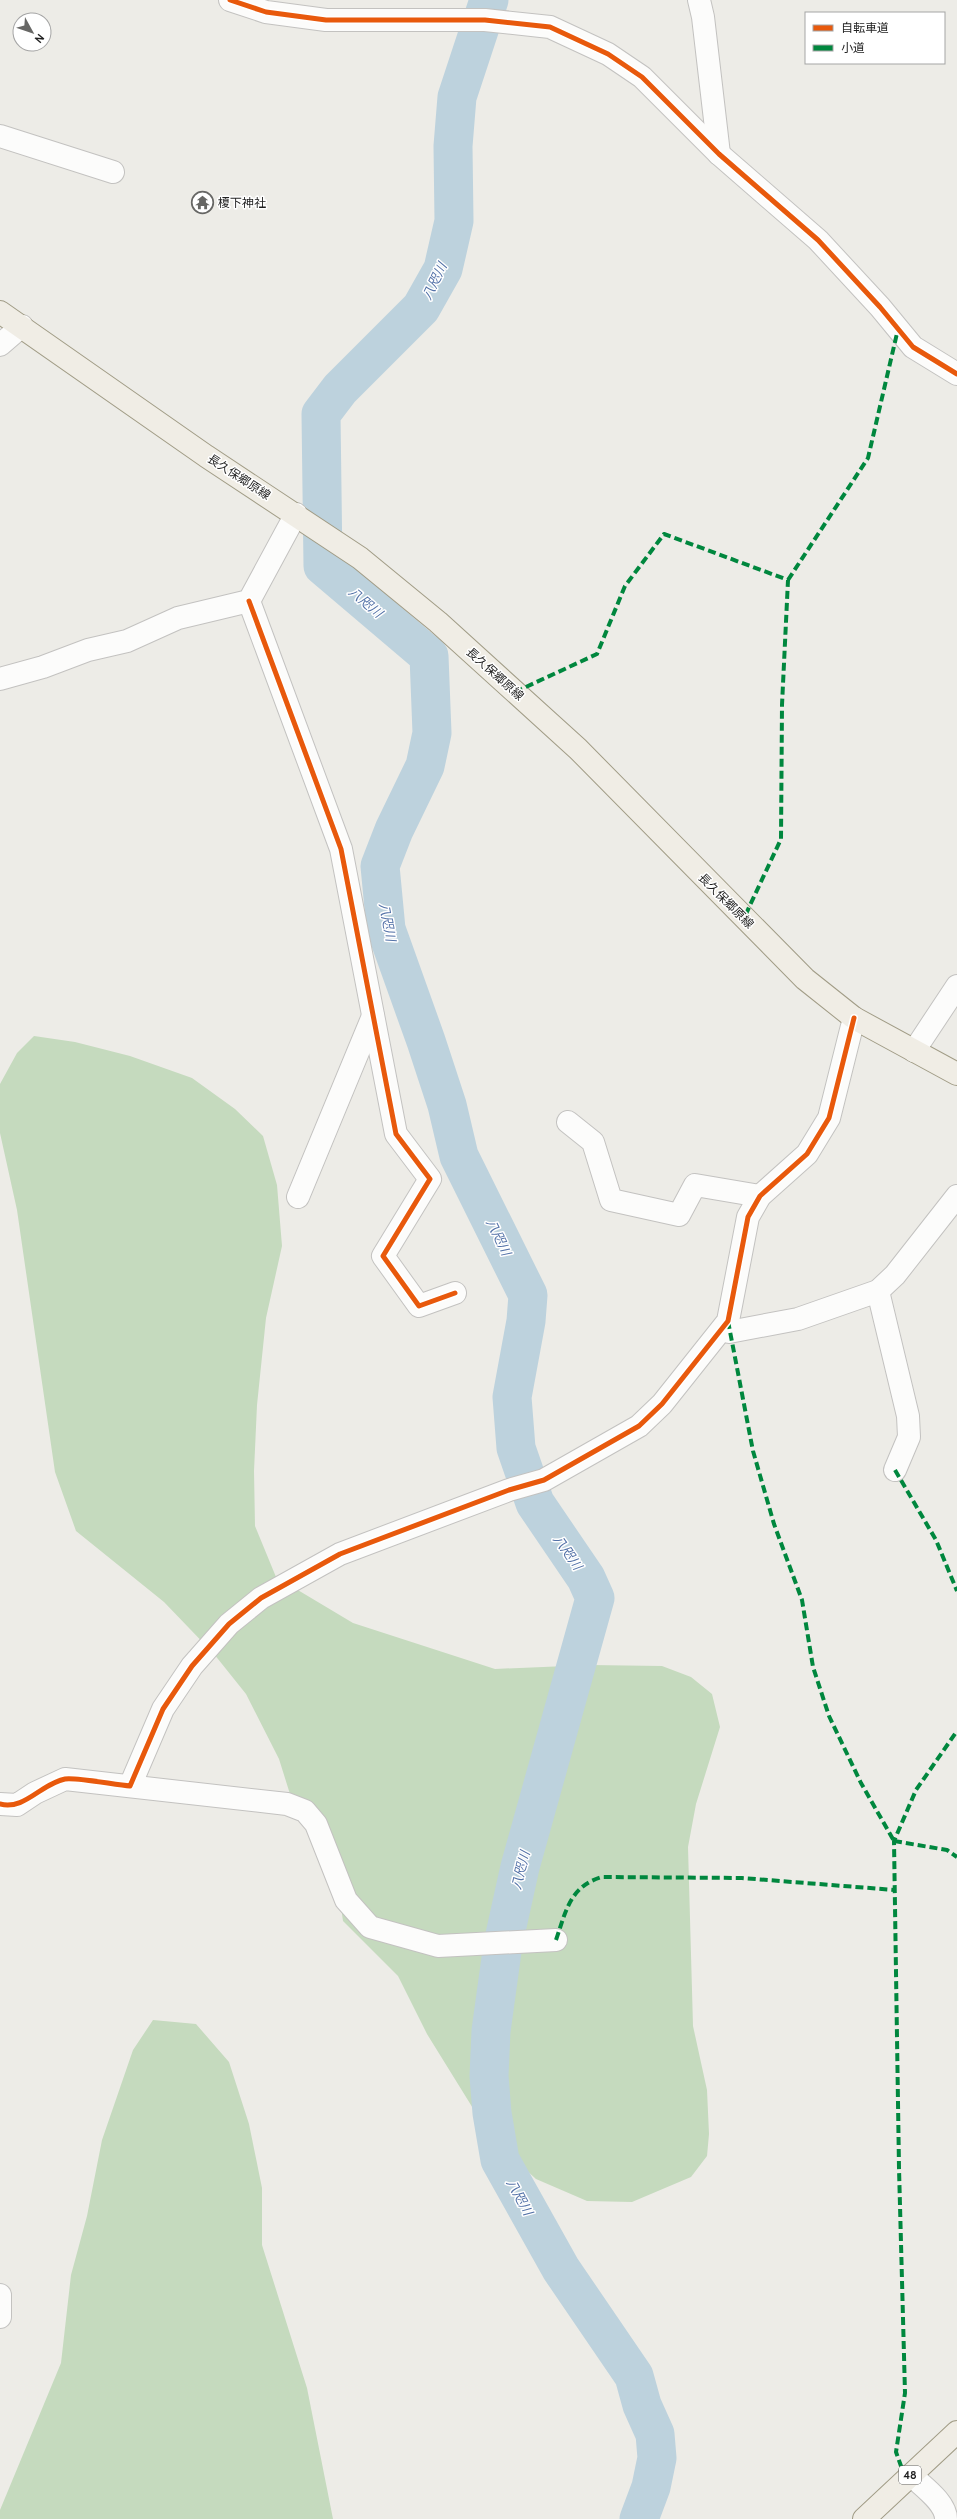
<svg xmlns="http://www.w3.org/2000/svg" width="957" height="2519" font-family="Cabin,'Noto Sans JP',sans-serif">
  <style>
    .forest { fill: #c5dabe }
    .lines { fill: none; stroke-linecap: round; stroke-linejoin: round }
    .river { stroke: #bdd2dd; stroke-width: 39 }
    .minor-casing { stroke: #c3c2c0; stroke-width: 24 }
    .major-casing { stroke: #a19c86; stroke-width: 24 }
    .minor { stroke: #fcfcfb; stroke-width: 22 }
    .major { stroke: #f0ede5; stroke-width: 22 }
    .quiet { stroke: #00873e; stroke-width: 4; stroke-dasharray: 8 4; stroke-linecap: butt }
    .cycleway-casing { stroke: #fff; stroke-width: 8 }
    .cycleway { stroke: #e8590c; stroke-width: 5 }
    .labels { text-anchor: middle; stroke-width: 3; stroke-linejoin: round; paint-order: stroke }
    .shield { fill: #fff; stroke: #626262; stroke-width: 1 }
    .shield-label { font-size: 11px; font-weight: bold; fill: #1f1f1f }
    .poi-label { font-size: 12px; fill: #1f1f1f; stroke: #fff; text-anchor: start }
    .street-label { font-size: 12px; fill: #1f1f1f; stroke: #fff }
    .water-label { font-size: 13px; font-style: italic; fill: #5271a7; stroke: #fff }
  </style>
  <rect width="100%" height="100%" fill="#edece7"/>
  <g class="forest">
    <path d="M34,1036L75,1042L130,1056L192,1078L235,1109L263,1136L277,1185L282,1246L266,1318L257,1405L254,1471L255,1526L276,1577L353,1623L495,1669L590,1665L662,1666L691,1677L712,1694L720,1727L696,1804L688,1847L693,2026L707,2090L709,2134L707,2156L691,2177L632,2202L587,2201L536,2179L492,2139L427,2034L398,1976L343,1921L336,1873L295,1810L279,1759L246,1694L214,1654L164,1602L76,1531L55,1472L17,1210L0,1133V1084L17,1053Z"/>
    <path d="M153,2020L196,2024L229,2062L249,2124L262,2188V2245L307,2388L333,2519H0V2510L61,2363L71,2275L87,2216L102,2140L133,2050Z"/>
  </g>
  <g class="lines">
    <path class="river" d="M489,0L457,97L453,146L454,221L443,269L421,308L340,389L321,414L323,566L429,656L432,733L425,766L394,830L380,866L386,929L426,1041L447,1105L459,1156L528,1295L526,1321L512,1397L516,1448L535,1503L586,1578L595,1598L520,1867L503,1944L491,2031L489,2076L492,2113L500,2160L561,2269L634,2376L642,2405L655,2434L657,2458L651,2487L639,2519"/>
    <defs>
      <g id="minor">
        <path d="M230,0L266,12L326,20H485L550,27L608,54L642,77L719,154L818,240L880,307L913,347L957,374"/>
        <path d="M699,0L703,17L719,154"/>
        <path d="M0,136L113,172"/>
        <path d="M0,345L22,326"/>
        <path d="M249,601L341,849L396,1134L430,1179L383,1256L419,1306L455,1293"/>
        <path d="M0,679L43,667L88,650L127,641L178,618L249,601L296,514"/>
        <path d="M914,1051L957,986"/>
        <path d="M568,1122L593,1142L611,1200L679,1215L695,1185L760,1196"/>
        <path d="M298,1197L373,1016"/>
        <path d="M878,1291L908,1416L909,1437L895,1470"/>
        <path d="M729,1332L798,1319L878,1291L895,1275L957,1196"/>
        <path d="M130,1786L163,1709L192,1666L229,1624L261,1598L340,1554L509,1490L544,1480L639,1426L662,1404L728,1321L748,1217L760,1196L807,1154L829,1118L854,1018"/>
        <path d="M0,1804L17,1805L35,1793L65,1779L287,1804L305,1811L316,1824L346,1900L370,1927L438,1946L556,1940"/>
        <path d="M0,2295V2317"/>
        <path d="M911,2475C922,2486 946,2502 946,2519"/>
      </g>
      <g id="major">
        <path d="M0,312L206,456L360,558L438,622L578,749L805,979L854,1018L957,1074"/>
        <path d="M864,2519L957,2432"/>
      </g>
    </defs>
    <use href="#minor" class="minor-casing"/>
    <use href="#major" class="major-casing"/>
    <use href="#minor" class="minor"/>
    <use href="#major" class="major"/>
    <g class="quiet">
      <path d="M788,580L868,458L898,329"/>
      <path d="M515,692L597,654L625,586L664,534L788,580L782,705L781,839L744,918"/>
      <path d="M728,1321L753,1451L774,1524L802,1600L813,1667L829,1716L861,1783L894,1841"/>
      <path d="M895,1470L936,1540L957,1591"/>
      <path d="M894,1841L947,1850L957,1857"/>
      <path d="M556,1940C566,1911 570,1886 602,1877L742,1878L895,1890"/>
      <path d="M911,2475L901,2466L896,2452L905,2393L899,2168L894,1841L916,1790L957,1731"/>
    </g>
    <defs>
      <g id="cycleway">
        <path d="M230,0L266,12L326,20H485L550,27L608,54L642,77L719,154L818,240L880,307L913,347L957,374"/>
        <path d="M249,601L341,849L396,1134L430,1179L383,1256L419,1306L455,1293"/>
        <path d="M0,1804C24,1811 42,1783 65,1779C76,1777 116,1785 130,1786L163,1709L192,1666L229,1624L261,1598L340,1554L509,1490L544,1480L639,1426L662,1404L728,1321L748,1217L760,1196L807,1154L829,1118L854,1018"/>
      </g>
    </defs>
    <use href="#cycleway" class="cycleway-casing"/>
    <use href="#cycleway" class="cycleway"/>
  </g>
  <defs>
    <symbol id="temple-ring" viewBox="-11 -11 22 22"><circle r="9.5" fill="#fff" stroke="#676765" stroke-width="1.5"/><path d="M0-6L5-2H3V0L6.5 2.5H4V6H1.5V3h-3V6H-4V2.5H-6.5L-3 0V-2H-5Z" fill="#676765"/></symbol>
  </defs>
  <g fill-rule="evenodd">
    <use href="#temple-ring" x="190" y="190" width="25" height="25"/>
  </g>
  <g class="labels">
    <rect class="shield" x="899" y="2466" width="22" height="18" rx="3"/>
    <g class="shield-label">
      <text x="910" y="2479">48</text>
    </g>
    <g class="poi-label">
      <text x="218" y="207">榎下神社</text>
    </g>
    <g class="street-label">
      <text transform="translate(239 477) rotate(33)" y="4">長久保郷原線</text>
      <text transform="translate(495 674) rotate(42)" y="4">長久保郷原線</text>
      <text transform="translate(726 901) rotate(45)" y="4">長久保郷原線</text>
    </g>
    <g class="water-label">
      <text transform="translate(434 281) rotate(-64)" y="5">八咫川</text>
      <text transform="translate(366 602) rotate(40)" y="5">八咫川</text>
      <text transform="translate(388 922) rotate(79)" y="5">八咫川</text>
      <text transform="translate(499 1237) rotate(64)" y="5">八咫川</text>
      <text transform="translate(568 1552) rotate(55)" y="5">八咫川</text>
      <text transform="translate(520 1870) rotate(-76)" y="5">八咫川</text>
      <text transform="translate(520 2197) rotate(61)" y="5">八咫川</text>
    </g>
  </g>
  <rect x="805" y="12" width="140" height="52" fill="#ffffff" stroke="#a5a5a5"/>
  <rect x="813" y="25" width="20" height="6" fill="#e8590c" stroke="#a5a5a5"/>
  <text x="841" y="32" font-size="12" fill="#1f1f1f">自転車道</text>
  <rect x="813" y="45" width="20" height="6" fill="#00873e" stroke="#a5a5a5"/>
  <text x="841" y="52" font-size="12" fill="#1f1f1f">小道</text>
  <g transform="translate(32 32) rotate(130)"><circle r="19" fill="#ffffff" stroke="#a5a5a5"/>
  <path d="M0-3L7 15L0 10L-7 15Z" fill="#676765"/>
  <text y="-6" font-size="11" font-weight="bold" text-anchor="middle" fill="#1f1f1f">N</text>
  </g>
</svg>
